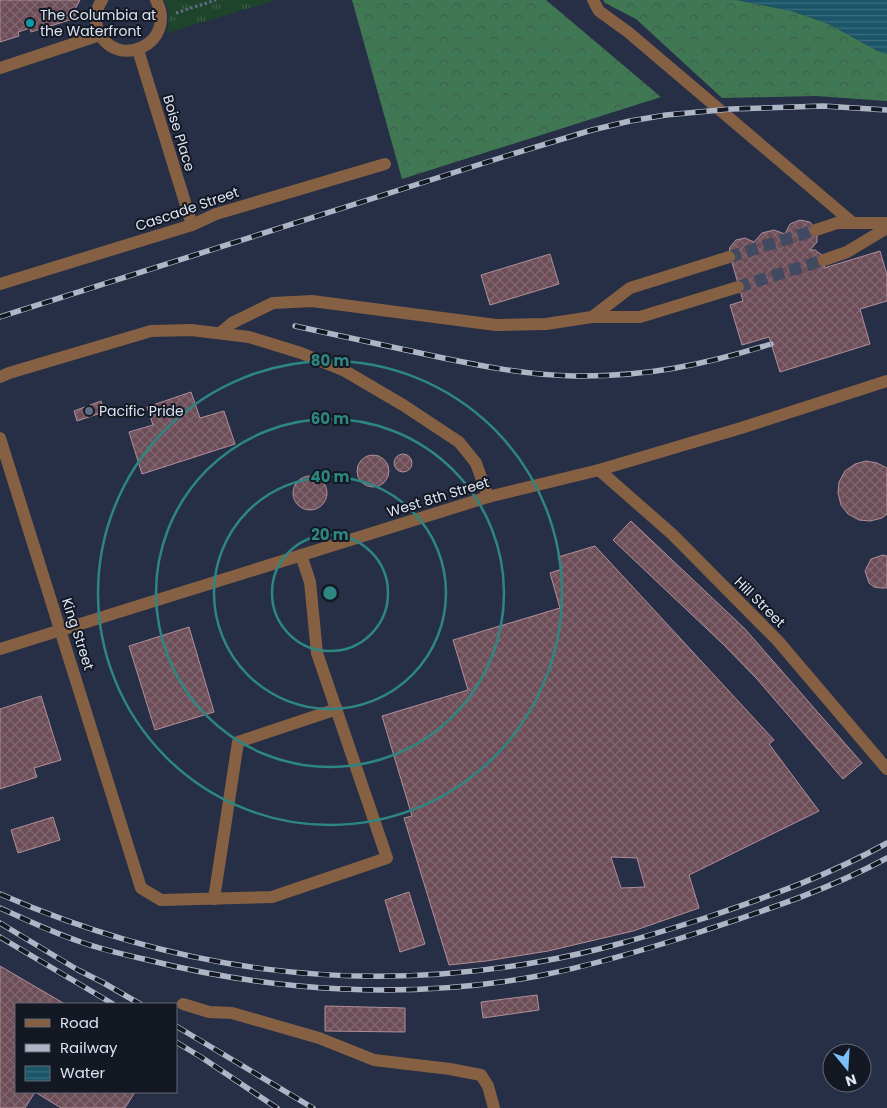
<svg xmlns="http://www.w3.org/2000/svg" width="887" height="1108" font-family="Poppins,sans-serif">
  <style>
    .forest { fill: url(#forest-crowns) }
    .park { fill: url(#park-tufts) }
    .water { fill: url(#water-rules) }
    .building { fill: url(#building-cross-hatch); stroke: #b08e98; fill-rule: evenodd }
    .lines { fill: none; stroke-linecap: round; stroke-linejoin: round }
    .minor-tunnel { stroke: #414a60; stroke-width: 12; stroke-dasharray: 12 6; stroke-linecap: butt }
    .path { stroke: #636b80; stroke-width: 3; stroke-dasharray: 2.5 2.5; stroke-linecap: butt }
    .minor { stroke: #856043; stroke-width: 12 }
    .rail-casing { stroke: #aeb5c6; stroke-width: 5.5 }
    .rail { stroke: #131822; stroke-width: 4; stroke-dasharray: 11; stroke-linecap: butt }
    .ring { fill: none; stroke: #2e8682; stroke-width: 2.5 }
    .culture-dot { fill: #0f9aa8; stroke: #131822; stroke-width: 2 }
    .service-dot { fill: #5c6f8a; stroke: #131822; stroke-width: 2 }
    .labels { text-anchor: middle; stroke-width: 4; stroke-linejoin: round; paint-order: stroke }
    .poi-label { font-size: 14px; fill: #dce3f2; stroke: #131822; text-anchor: start }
    .street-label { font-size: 14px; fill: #dce3f2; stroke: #131822 }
    .centre { fill: #2e8682; stroke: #131822; stroke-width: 2.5 }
    .ring-label { font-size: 15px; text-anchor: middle; font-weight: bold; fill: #2e8682; stroke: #131822; stroke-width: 4; stroke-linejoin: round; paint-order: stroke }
  </style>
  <defs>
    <pattern id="forest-crowns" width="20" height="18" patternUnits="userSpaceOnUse" patternTransform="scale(1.25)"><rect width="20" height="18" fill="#407854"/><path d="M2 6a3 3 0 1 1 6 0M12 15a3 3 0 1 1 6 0" fill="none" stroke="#415e4e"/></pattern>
    <pattern id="park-tufts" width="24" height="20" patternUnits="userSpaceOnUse" patternTransform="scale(1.25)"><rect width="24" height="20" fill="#1e442c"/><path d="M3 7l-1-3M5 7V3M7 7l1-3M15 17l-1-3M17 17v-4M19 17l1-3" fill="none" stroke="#3e5f4b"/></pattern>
    <pattern id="water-rules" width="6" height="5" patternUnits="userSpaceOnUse" patternTransform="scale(1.25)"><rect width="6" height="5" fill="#1a5668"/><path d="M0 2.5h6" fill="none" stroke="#3b6e7e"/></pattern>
    <pattern id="building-cross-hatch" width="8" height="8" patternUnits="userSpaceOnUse" patternTransform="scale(1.25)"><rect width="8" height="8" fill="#6d4e58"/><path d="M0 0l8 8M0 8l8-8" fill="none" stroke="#816770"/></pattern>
  </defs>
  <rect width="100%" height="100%" fill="#262f46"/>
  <g class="forest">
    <path d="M352,0H546L661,97L402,179Z"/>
    <path d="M603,0H737L792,11L829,24L876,50L887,54V101L816,96L722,98L636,19L605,3Z"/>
  </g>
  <path class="park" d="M164,0H276L167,33C169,21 170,11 164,0Z"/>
  <path class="water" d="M737,0H887V54L876,50L829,24L792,11Z"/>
  <g class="building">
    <path d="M0,0H80L74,11L76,18L31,32L30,28L18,32L19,36L0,42Z"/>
    <path d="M800,220L810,222L817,231V242L810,250H815L822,255L825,263L824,268L880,251L887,275V301L860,309L870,344L780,372L769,337L742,345L730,305L743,301L729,252L730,247L736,240L745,238L754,242L762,233L774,230L785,234L790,224Z"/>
    <path d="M550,254L559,284L490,305L481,275Z"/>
    <path d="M191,392L200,418L224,411L235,444L142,474L129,432L153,425L147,407Z"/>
    <path d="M101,401L104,412L77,421L74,411Z"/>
    <circle cx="403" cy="463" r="9"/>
    <circle cx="373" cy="471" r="16"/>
    <path d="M866,461L877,463L887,468V514L882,518L870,521L859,520L848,514L841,505L838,493L839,482L845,471L855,464Z"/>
    <circle cx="310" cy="493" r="17"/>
    <path d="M631,521L745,629L862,763L843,779L757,679L725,646L613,540Z"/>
    <path d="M595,546L774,740L769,744L819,811L689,875L699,908L633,931L548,951L486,961L449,965L404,818L412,816L382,716L468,690L453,640L560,608L550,573L562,569L558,557ZM611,857L637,858L645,887L621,888Z"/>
    <path d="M883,555L887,556V588H881L874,587L869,583L865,571L871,559Z"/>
    <path d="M189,627L214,712L155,730L129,646Z"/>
    <path d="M41,696L61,760L34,768L37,777L0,789V709Z"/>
    <path d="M53,817L60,840L18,853L11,830Z"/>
    <path d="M409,892L425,944L400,952L385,900Z"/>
    <path d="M0,966L65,1004H16V1092H135L125,1108H61L35,1092L25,1108H0Z"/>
    <path d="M537,995L539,1010L483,1018L481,1002Z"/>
    <path d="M325,1006L405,1008V1032L325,1031Z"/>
  </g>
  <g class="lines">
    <g class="minor-tunnel">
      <path d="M729,257L816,230"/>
      <path d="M738,287L824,260"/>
    </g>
    <path class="path" d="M176,13L216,0"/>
    <g class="minor">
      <path d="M102,0C96,9 94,19 98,30C115,72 179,44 156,0"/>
      <path d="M593,0L599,11L628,32L853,223"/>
      <path d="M138,50L192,225"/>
      <path d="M0,68L100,35"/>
      <path d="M816,230L837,223H887"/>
      <path d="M824,260L847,252L887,228"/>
      <path d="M0,284L192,225L216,214L385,164"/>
      <path d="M592,317H640L738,287"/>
      <path d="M220,333L232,323L273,303L312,301L496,325L546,324L592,317L630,288L729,257"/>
      <path d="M0,377L9,373L151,331L191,330L249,337L301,353L345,371L403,405L459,442L476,463L488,497"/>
      <path d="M0,438L141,888L161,900L272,897L387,858L317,653L310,582L301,555"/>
      <path d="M599,470L672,534L778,641L887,769"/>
      <path d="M0,649L488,497L599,470L741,428L887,381"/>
      <path d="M214,899L238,742L337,709"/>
      <path d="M183,1004L209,1012L232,1013L319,1038L374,1060L450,1069L481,1075L488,1086L494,1108"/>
    </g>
    <defs>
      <g id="rail">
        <path d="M0,317L503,157L592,130L630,121L666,115L731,109L823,106L887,110"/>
        <path d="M295,326C340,336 384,345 429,355C476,365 525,375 574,376C645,377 704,365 771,344"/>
        <path d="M0,894C174,970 351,995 538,962C596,952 652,935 708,917C770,896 830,875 887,843"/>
        <path d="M0,908C27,920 53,933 81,942C103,950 126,955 148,960C275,992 409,1000 538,976C594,965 648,949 703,931C766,910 828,890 887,858"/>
        <path d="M0,923L78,970L102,982L140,1004"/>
        <path d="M0,937L113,1004"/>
        <path d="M176,1026L313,1108"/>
        <path d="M176,1042L201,1057L277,1108"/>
      </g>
    </defs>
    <use href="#rail" class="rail-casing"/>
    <use href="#rail" class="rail"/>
  </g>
  <g class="ring">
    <circle cx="330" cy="593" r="58"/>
    <circle cx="330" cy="593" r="116"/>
    <circle cx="330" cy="593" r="174"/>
    <circle cx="330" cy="593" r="232"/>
  </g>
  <circle class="culture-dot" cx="30" cy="23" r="5"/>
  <circle class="service-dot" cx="89" cy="411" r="5"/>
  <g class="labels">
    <g class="poi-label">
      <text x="40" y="20">The Columbia at<tspan x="40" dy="16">the Waterfront</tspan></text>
      <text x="99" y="416">Pacific Pride</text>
    </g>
    <g class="street-label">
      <text transform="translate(179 133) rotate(73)" y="5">Boise Place</text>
      <text transform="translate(187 209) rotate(-19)" y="5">Cascade Street</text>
      <text transform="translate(438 497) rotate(-17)" y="5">West 8th Street</text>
      <text transform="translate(760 602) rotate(45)" y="5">Hill Street</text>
      <text transform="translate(78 634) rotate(72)" y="5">King Street</text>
    </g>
  </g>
  <circle cx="330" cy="593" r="8" class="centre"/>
  <g class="ring-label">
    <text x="330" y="366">80 m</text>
    <text x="330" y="424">60 m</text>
    <text x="330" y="482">40 m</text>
    <text x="330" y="540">20 m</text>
  </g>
  <rect x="15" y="1003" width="162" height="90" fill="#131822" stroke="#636975"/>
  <rect x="25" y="1019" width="25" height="8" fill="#856043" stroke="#636975"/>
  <text x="60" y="1028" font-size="15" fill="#dce3f2">Road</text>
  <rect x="25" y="1044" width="25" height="8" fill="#aeb5c6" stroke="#636975"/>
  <text x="60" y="1053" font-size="15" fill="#dce3f2">Railway</text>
  <rect x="25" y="1066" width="25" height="15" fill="url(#water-rules)" stroke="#636975"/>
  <text x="60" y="1078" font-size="15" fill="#dce3f2">Water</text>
  <g transform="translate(847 1068) rotate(162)"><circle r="24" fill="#131822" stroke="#636975"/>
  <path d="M0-4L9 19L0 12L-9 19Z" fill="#7bbef8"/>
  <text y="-8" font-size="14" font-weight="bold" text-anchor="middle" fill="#dce3f2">N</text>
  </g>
</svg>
